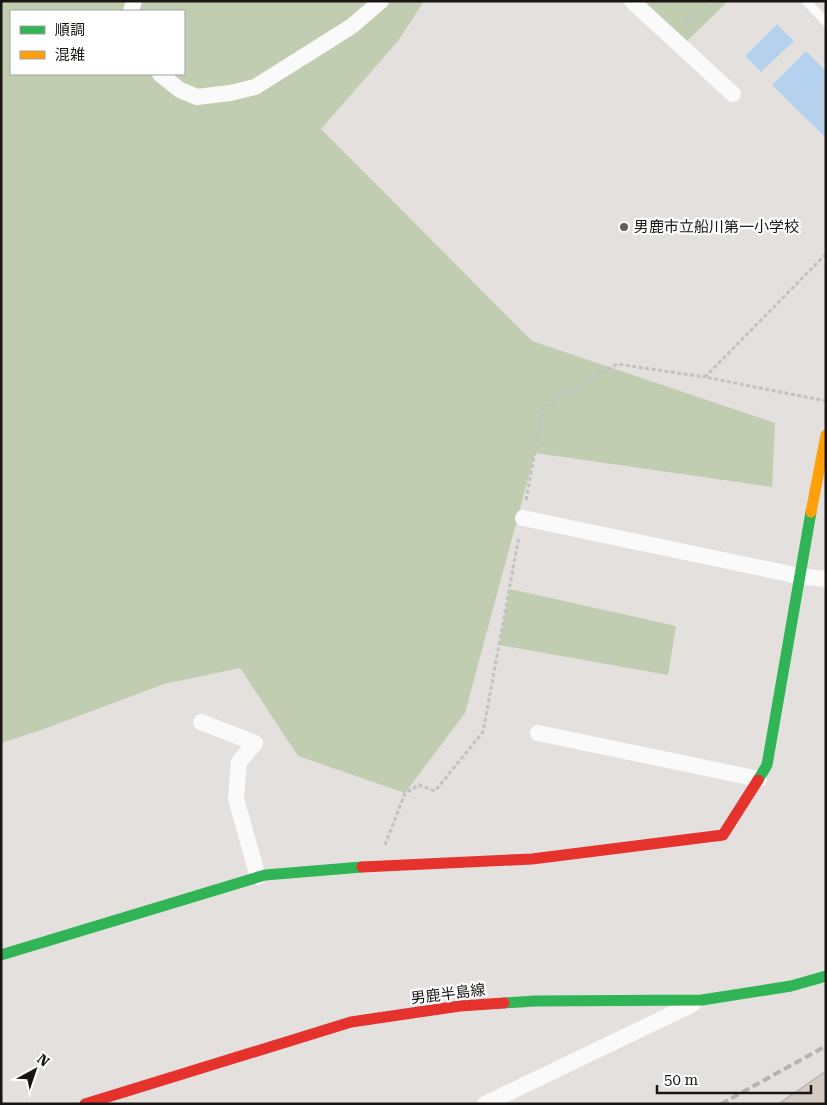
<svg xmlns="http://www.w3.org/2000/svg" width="827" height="1105" font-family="'Roboto Serif','Noto Sans JP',serif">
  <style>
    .green { fill: #c0cdb1; fill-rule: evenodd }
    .water { fill: #b4d1ed }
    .building { fill: #d6cbc3; stroke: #a9a6a4 }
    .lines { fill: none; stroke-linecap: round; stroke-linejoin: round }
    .path { stroke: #c3c2c1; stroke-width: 3; stroke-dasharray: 4 2.5; stroke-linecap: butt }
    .lane { stroke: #fbfafa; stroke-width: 9 }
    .street { stroke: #fbfafa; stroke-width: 16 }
    .fast { stroke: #30b455; stroke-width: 11 }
    .slow { stroke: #ff9f0a; stroke-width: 11 }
    .jam { stroke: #e5322d; stroke-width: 11 }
    .rail { stroke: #b4b3b3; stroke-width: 4; stroke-dasharray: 8 4; stroke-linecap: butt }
    .poi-dot { fill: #5f5c5a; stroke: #fff; stroke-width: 2 }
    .labels { text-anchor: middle; stroke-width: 4.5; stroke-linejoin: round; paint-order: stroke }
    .poi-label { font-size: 15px; fill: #181513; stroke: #fff; text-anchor: start }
    .street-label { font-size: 15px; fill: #181513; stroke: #fff }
  </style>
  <rect width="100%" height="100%" fill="#e4e0de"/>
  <g class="green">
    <path d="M1,1H424L398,41L321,129L532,341L775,423L772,487L535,453L465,713L405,793L298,756L240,668L164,684L41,730L1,743ZM11,11H184V74H11Z"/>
    <path d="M644,1H728L685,43Z"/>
    <path d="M510,589L676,626L668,675L499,645Z"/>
  </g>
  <g class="water">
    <path d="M777,24L794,41L761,72L745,56Z"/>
    <path d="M806,51L826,71V138L772,85Z"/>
  </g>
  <path class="building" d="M826,1071V1104H778Z"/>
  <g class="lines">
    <g class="path">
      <path d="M684,24L709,1"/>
      <path d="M826,254L705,377L826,401"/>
      <path d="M526,500L543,408L617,364L705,377"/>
      <path d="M385,845L405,793L419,785L435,791L483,732L519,536"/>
    </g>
    <path class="lane" d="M806,1L826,22"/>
    <g class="street">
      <path d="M632,1L733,94"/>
      <path d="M131,11L134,1"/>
      <path d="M160,74L180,90L197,97L230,93L255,87L352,26L381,1"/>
      <path d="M523,518L799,576L826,579"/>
      <path d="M201,722L255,743L239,762L236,799L258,877"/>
      <path d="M538,733L759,779"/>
      <path d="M485,1104L693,1004"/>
    </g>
    <g class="fast">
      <path d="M758,780L767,765L811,512"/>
      <path d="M1,955L265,875L362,867"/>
      <path d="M504,1003L535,1001L702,1000L791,986L826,976"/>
    </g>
    <path class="slow" d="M811,512L826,435"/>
    <g class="jam">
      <path d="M362,867L532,859L723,835L758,780"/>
      <path d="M85,1104L351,1022L460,1006L504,1003"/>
    </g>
    <path class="rail" d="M721,1104L826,1046"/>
  </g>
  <circle class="poi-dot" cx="624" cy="227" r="5"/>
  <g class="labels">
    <g class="poi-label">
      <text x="634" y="232">男鹿市立船川第一小学校</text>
    </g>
    <g class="street-label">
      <text transform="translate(448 994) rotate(-7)" y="5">男鹿半島線</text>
    </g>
  </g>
  <rect width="827" height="1105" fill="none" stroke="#181513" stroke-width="5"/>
  <rect x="10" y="10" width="175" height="65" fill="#ffffff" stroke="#a3a1a1"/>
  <rect x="20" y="26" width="25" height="8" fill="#30b455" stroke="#a3a1a1"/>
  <text x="55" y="35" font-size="15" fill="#181513">順調</text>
  <rect x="20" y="51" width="25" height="8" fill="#ff9f0a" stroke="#a3a1a1"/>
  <text x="55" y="60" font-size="15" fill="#181513">混雑</text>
  <g transform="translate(35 1070) rotate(40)" stroke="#ffffff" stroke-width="4" paint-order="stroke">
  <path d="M0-4L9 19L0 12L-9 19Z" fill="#181513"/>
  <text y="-8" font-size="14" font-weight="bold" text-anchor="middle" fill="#181513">N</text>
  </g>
  <path d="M657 1085v8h154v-8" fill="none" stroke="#181513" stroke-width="2.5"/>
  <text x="664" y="1085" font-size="15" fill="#181513" stroke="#ffffff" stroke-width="4" paint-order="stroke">50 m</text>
</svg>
